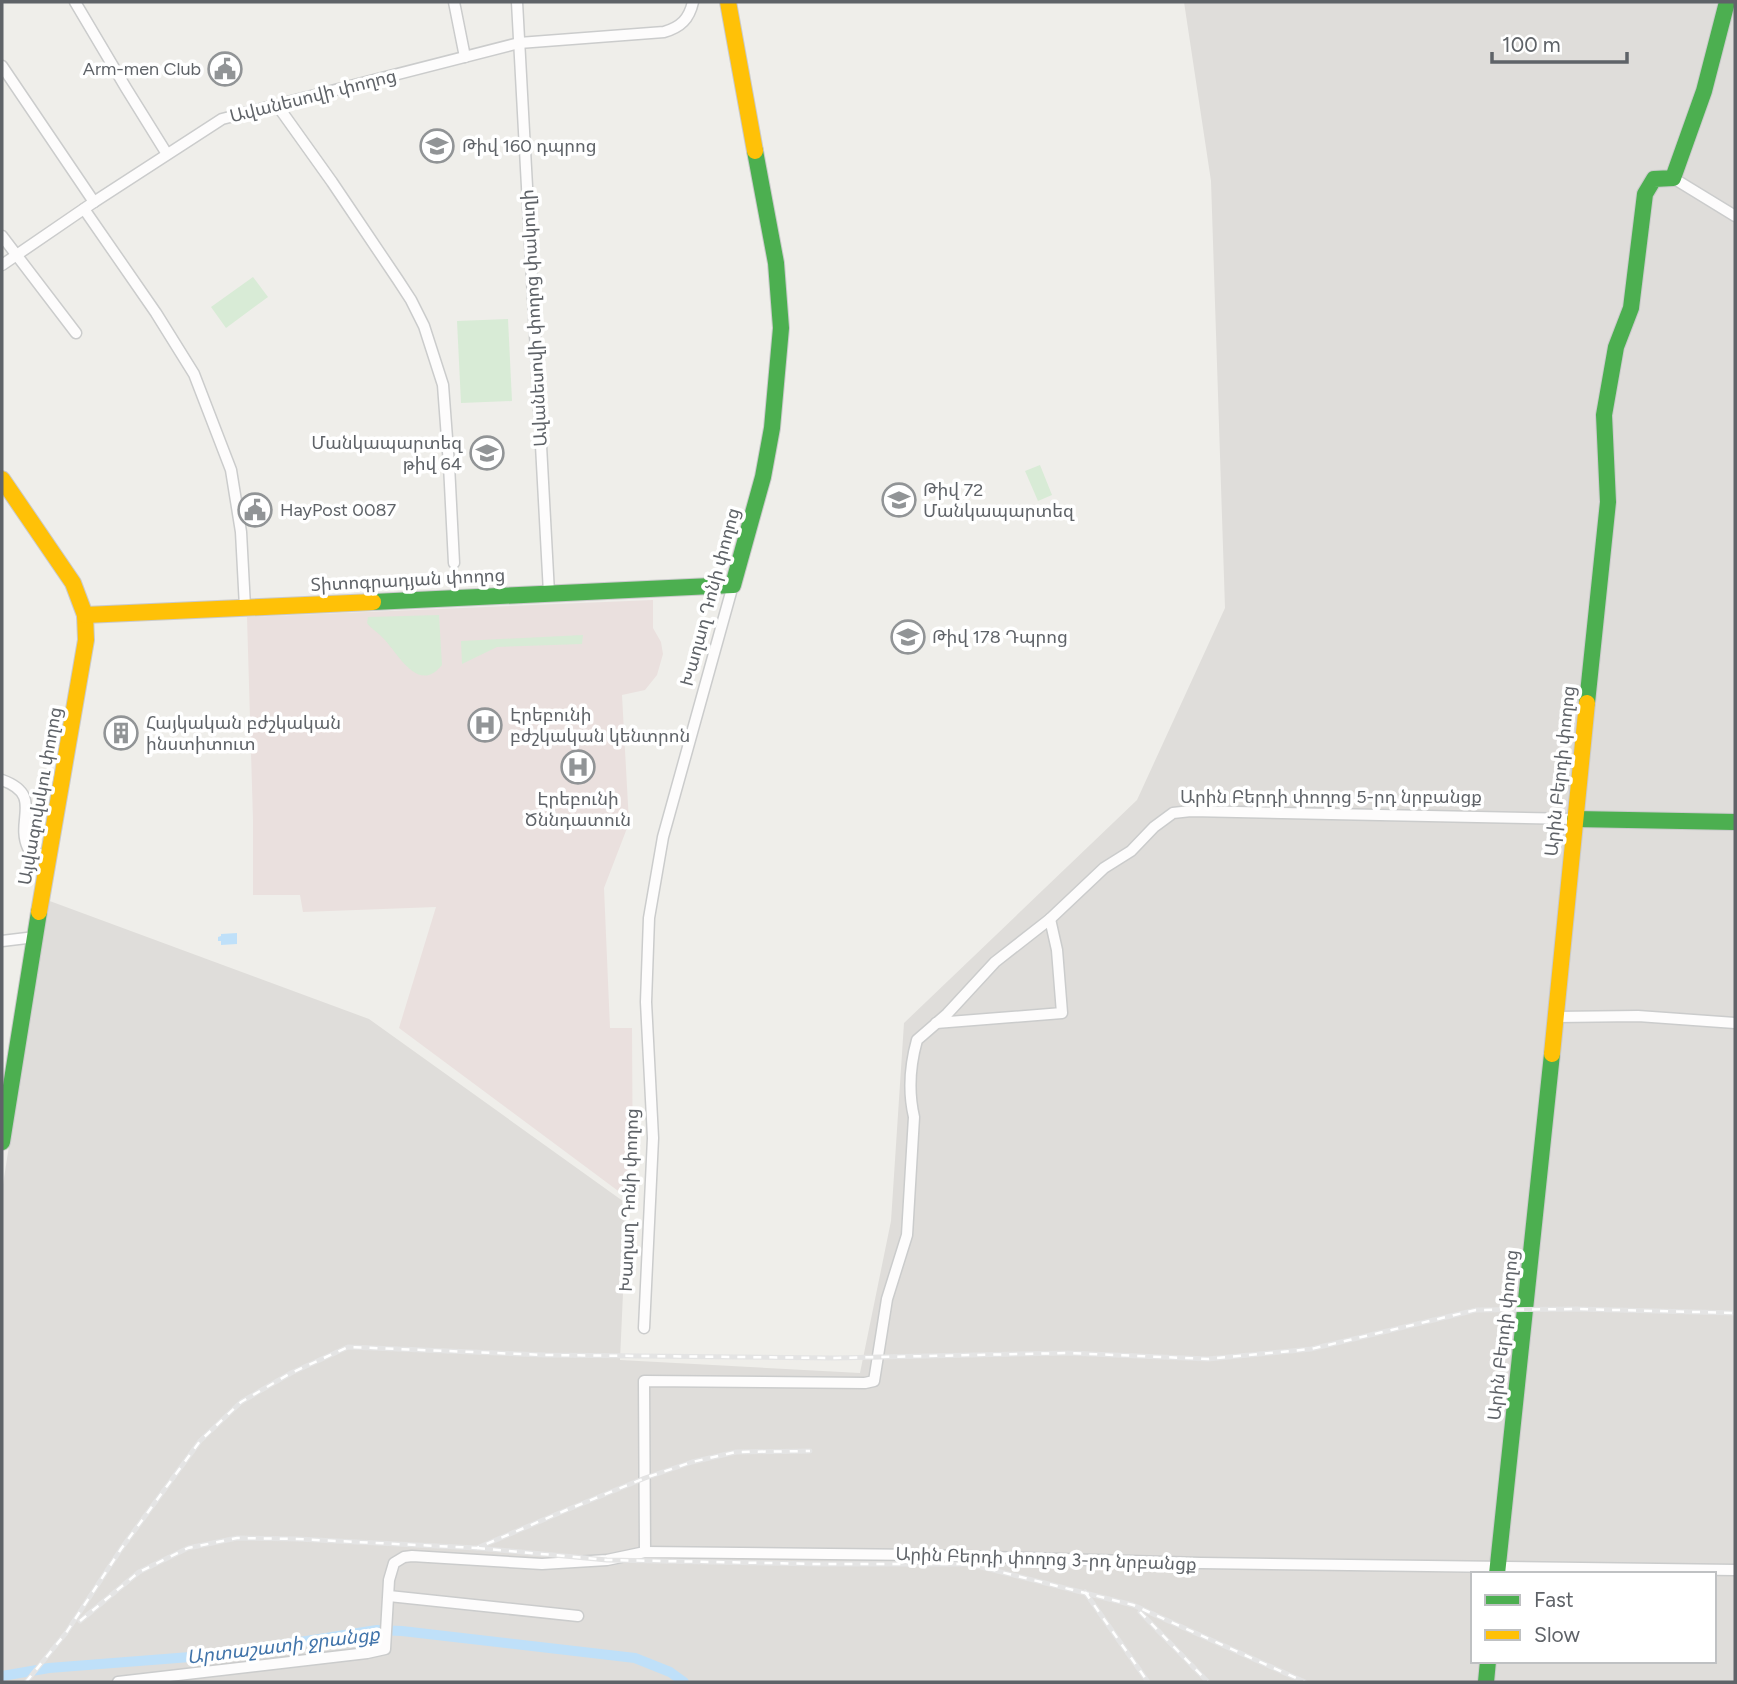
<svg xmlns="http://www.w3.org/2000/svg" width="1737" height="1684" font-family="Figtree,'Noto Sans Armenian',sans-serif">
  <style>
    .industrial { fill: #dfddda; fill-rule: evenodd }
    .medical { fill: #eae0de }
    .green { fill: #d8ebd6 }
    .water { fill: #bfe0f9 }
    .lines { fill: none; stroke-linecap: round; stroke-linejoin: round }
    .canal { stroke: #bfe0f9; stroke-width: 10 }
    .street-casing { stroke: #cbcccc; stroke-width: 13 }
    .fast-casing { stroke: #cacacb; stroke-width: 18 }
    .slow-casing { stroke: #cacacb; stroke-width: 18 }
    .street { stroke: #fdfcfc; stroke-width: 10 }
    .fast { stroke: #4caf50; stroke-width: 16 }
    .slow { stroke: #ffc107; stroke-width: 16 }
    .rail-casing { stroke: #e4e4e4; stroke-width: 5 }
    .rail { stroke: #fff; stroke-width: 2.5; stroke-dasharray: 8; stroke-linecap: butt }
    .labels { text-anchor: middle; stroke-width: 7; stroke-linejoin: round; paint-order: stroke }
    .poi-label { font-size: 18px; fill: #5f6368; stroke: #fff; text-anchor: start }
    .street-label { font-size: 18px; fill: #5f6368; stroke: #fff }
    .water-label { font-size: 19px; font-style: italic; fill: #4174aa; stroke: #fff }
  </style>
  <rect width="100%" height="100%" fill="#efeeea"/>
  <path class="industrial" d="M1184,2H1735V1682H2V1191L47,900L369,1019L627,1204L620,1360L860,1373L891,1221L904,1023L1137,800L1225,608L1211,181ZM1473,1574H1714V1661H1473Z"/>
  <path class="medical" d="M653,600V628L661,642L663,654L657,675L645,690L622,695L629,823L604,888L610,1028H632L633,1202L399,1028L436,907L303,912L300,895H253V820L247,617Z"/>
  <g class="green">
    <path d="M253,277L268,297L226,328L211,307Z"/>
    <path d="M508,319L512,401L461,403L457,321Z"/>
    <path d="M1040,465L1052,495L1038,501L1025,471Z"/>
    <path d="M439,615L442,665C418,695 398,653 383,638C378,632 371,629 367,623L368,617Z"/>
    <path d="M583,635L582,644L497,647L462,664L461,641Z"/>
  </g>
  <path class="water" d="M237,933V944L221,945V941H218V937L221,936V934Z"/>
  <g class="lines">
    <path class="canal" d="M2,1676L49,1668L216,1655L377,1630L402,1631L635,1658L670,1672L684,1682"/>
    <defs>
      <g id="street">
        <path d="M75,2L126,88L167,154"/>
        <path d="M454,2L465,57"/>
        <path d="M517,2L549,593"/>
        <path d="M2,66L94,202"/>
        <path d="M277,105L332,182L398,280L411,300L424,326L443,385L449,465L454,563"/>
        <path d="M1673,178L1735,216"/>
        <path d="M84,209L156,313L194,374L231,470L241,532L245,607"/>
        <path d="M2,236L76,333"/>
        <path d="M2,265L94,202L222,119L519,43L664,32C681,27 689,19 693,2"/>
        <path d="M2,780C44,795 15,820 28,848L49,859"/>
        <path d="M2,941L35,937"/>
        <path d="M1556,1017L1638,1016L1735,1023"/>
        <path d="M936,1023L1062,1013L1057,950L1050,919"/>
        <path d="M644,1328L653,1138L646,1002L649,918L663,837L733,585"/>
        <path d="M645,1552L644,1381L865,1383L874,1381L887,1299L907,1235L914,1117C908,1091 910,1065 917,1040L947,1014L995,962L1050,919L1104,868L1131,851L1154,827L1173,813L1191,811L1575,819"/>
        <path d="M389,1596L578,1616"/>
        <path d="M118,1682L367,1653L385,1649L389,1580L394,1563L404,1557L412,1556L542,1564L607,1560L645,1552L920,1555L1201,1563L1735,1570"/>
      </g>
      <g id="fast">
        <path d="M373,602L733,585L763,477L772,428L781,328L776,263L755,151"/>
        <path d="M1587,703L1608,502L1604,415L1616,347L1631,308L1645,194L1654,179L1673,178L1704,91L1727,2"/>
        <path d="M1575,819L1735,822"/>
        <path d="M2,1142L39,912"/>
        <path d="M1497,1574L1552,1054"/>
        <path d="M1486,1682L1488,1661"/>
      </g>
      <g id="slow">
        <path d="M728,2L755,151"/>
        <path d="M2,479L73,583L85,615L86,640L39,912"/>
        <path d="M85,615L373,602"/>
        <path d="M1552,1054L1587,703"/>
      </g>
    </defs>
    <use href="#street" class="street-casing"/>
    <use href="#fast" class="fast-casing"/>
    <use href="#slow" class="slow-casing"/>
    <use href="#street" class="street"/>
    <use href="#fast" class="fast"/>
    <use href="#slow" class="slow"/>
    <defs>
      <g id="rail">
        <path d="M477,1548L607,1560L819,1564H969L1133,1605L1305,1682"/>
        <path d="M1085,1592L1148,1682"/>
        <path d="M1140,1612L1208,1682"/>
        <path d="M80,1621L139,1572L188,1548L237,1538L297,1539L477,1548L564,1511L645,1478L692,1462L736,1452L810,1451"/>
        <path d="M26,1682L66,1633L121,1549L200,1441L241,1402L291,1373L348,1347L545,1355L835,1358L1068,1353L1208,1359L1311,1349L1476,1310L1577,1309L1735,1313"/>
      </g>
    </defs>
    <use href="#rail" class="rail-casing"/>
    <use href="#rail" class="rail"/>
  </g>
  <defs>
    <symbol id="civic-ring" viewBox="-11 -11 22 22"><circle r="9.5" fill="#fff" stroke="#919496" stroke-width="1.5"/><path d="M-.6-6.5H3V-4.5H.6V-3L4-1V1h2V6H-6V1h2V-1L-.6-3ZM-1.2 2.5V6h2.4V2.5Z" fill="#919496"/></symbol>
    <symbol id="school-ring" viewBox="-11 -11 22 22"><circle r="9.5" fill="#fff" stroke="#919496" stroke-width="1.5"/><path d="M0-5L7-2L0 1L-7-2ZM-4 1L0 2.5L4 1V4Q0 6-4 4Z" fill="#919496"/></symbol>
    <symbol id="hospital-ring" viewBox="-11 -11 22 22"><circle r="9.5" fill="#fff" stroke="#919496" stroke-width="1.5"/><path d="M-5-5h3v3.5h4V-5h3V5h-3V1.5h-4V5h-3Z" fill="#919496"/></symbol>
    <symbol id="building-ring" viewBox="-11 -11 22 22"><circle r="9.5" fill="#fff" stroke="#919496" stroke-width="1.5"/><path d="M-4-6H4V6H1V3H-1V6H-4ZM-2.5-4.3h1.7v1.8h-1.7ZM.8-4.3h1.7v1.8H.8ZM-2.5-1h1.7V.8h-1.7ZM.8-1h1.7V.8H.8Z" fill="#919496"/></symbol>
  </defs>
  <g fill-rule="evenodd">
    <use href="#civic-ring" x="206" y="50" width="38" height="38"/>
    <use href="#school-ring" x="418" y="127" width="38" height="38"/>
    <use href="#school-ring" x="468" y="434" width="38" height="38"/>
    <use href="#school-ring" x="880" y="481" width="38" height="38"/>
    <use href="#civic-ring" x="236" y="491" width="38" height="38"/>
    <use href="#school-ring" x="889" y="618" width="38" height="38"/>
    <use href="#hospital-ring" x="466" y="706" width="38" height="38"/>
    <use href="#building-ring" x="102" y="714" width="38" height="38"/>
    <use href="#hospital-ring" x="559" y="748" width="38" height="38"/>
  </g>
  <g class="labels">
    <g class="poi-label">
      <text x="201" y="75" text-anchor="end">Arm-men Club</text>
      <text x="462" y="152">Թիվ 160 դպրոց</text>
      <text x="462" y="449" text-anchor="end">Մանկապարտեզ<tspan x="462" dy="21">թիվ 64</tspan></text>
      <text x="923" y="496">Թիվ 72<tspan x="923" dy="21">Մանկապարտեզ</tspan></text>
      <text x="280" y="516">HayPost 0087</text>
      <text x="932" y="643">Թիվ 178 Դպրոց</text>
      <text x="510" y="721">Էրեբունի<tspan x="510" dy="21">բժշկական կենտրոն</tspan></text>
      <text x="146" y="729">Հայկական բժշկական<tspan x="146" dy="21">ինստիտուտ</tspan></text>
      <text x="578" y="805" text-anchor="middle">Էրեբունի<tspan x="578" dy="21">Ծննդատուն</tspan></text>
    </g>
    <g class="street-label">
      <text transform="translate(313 96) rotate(-14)" y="6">Ավանեսովի փողոց</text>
      <text transform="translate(534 318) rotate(-93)" y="6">Ավանեսովի փողոց փակուղի</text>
      <text transform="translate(408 580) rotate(-3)" y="6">Տիտոգրադյան փողոց</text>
      <text transform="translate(710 597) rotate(-75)" y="6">Խաղաղ Դոնի փողոց</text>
      <text transform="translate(1560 771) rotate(-84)" y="6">Արին Բերդի փողոց</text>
      <text transform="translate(40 796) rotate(-80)" y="6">Այվազովսկու փողոց</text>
      <text x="1331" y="803">Արին Բերդի փողոց 5-րդ նրբանցք</text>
      <text transform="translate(629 1200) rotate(-88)" y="6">Խաղաղ Դոնի փողոց</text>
      <text transform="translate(1503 1335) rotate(-84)" y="6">Արին Բերդի փողոց</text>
      <text transform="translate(1046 1559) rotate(2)" y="6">Արին Բերդի փողոց 3-րդ նրբանցք</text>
    </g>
    <g class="water-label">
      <text transform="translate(283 1645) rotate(-7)" y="7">Արտաշատի ջրանցք</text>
    </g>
  </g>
  <rect width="1737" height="1684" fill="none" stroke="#5f6368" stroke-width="7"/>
  <rect x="1471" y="1572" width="245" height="91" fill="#ffffff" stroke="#bfc1c3" stroke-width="2"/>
  <rect x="1485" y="1595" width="35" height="10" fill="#4caf50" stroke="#bfc1c3" stroke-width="2"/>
  <text x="1534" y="1607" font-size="21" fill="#5f6368">Fast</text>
  <rect x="1485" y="1630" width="35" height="10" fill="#ffc107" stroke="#bfc1c3" stroke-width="2"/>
  <text x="1534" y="1642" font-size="21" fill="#5f6368">Slow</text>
  <path d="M1492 52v10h135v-10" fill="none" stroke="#5f6368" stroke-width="3.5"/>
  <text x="1502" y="52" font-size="21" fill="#5f6368" stroke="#ffffff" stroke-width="5" paint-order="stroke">100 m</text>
</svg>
